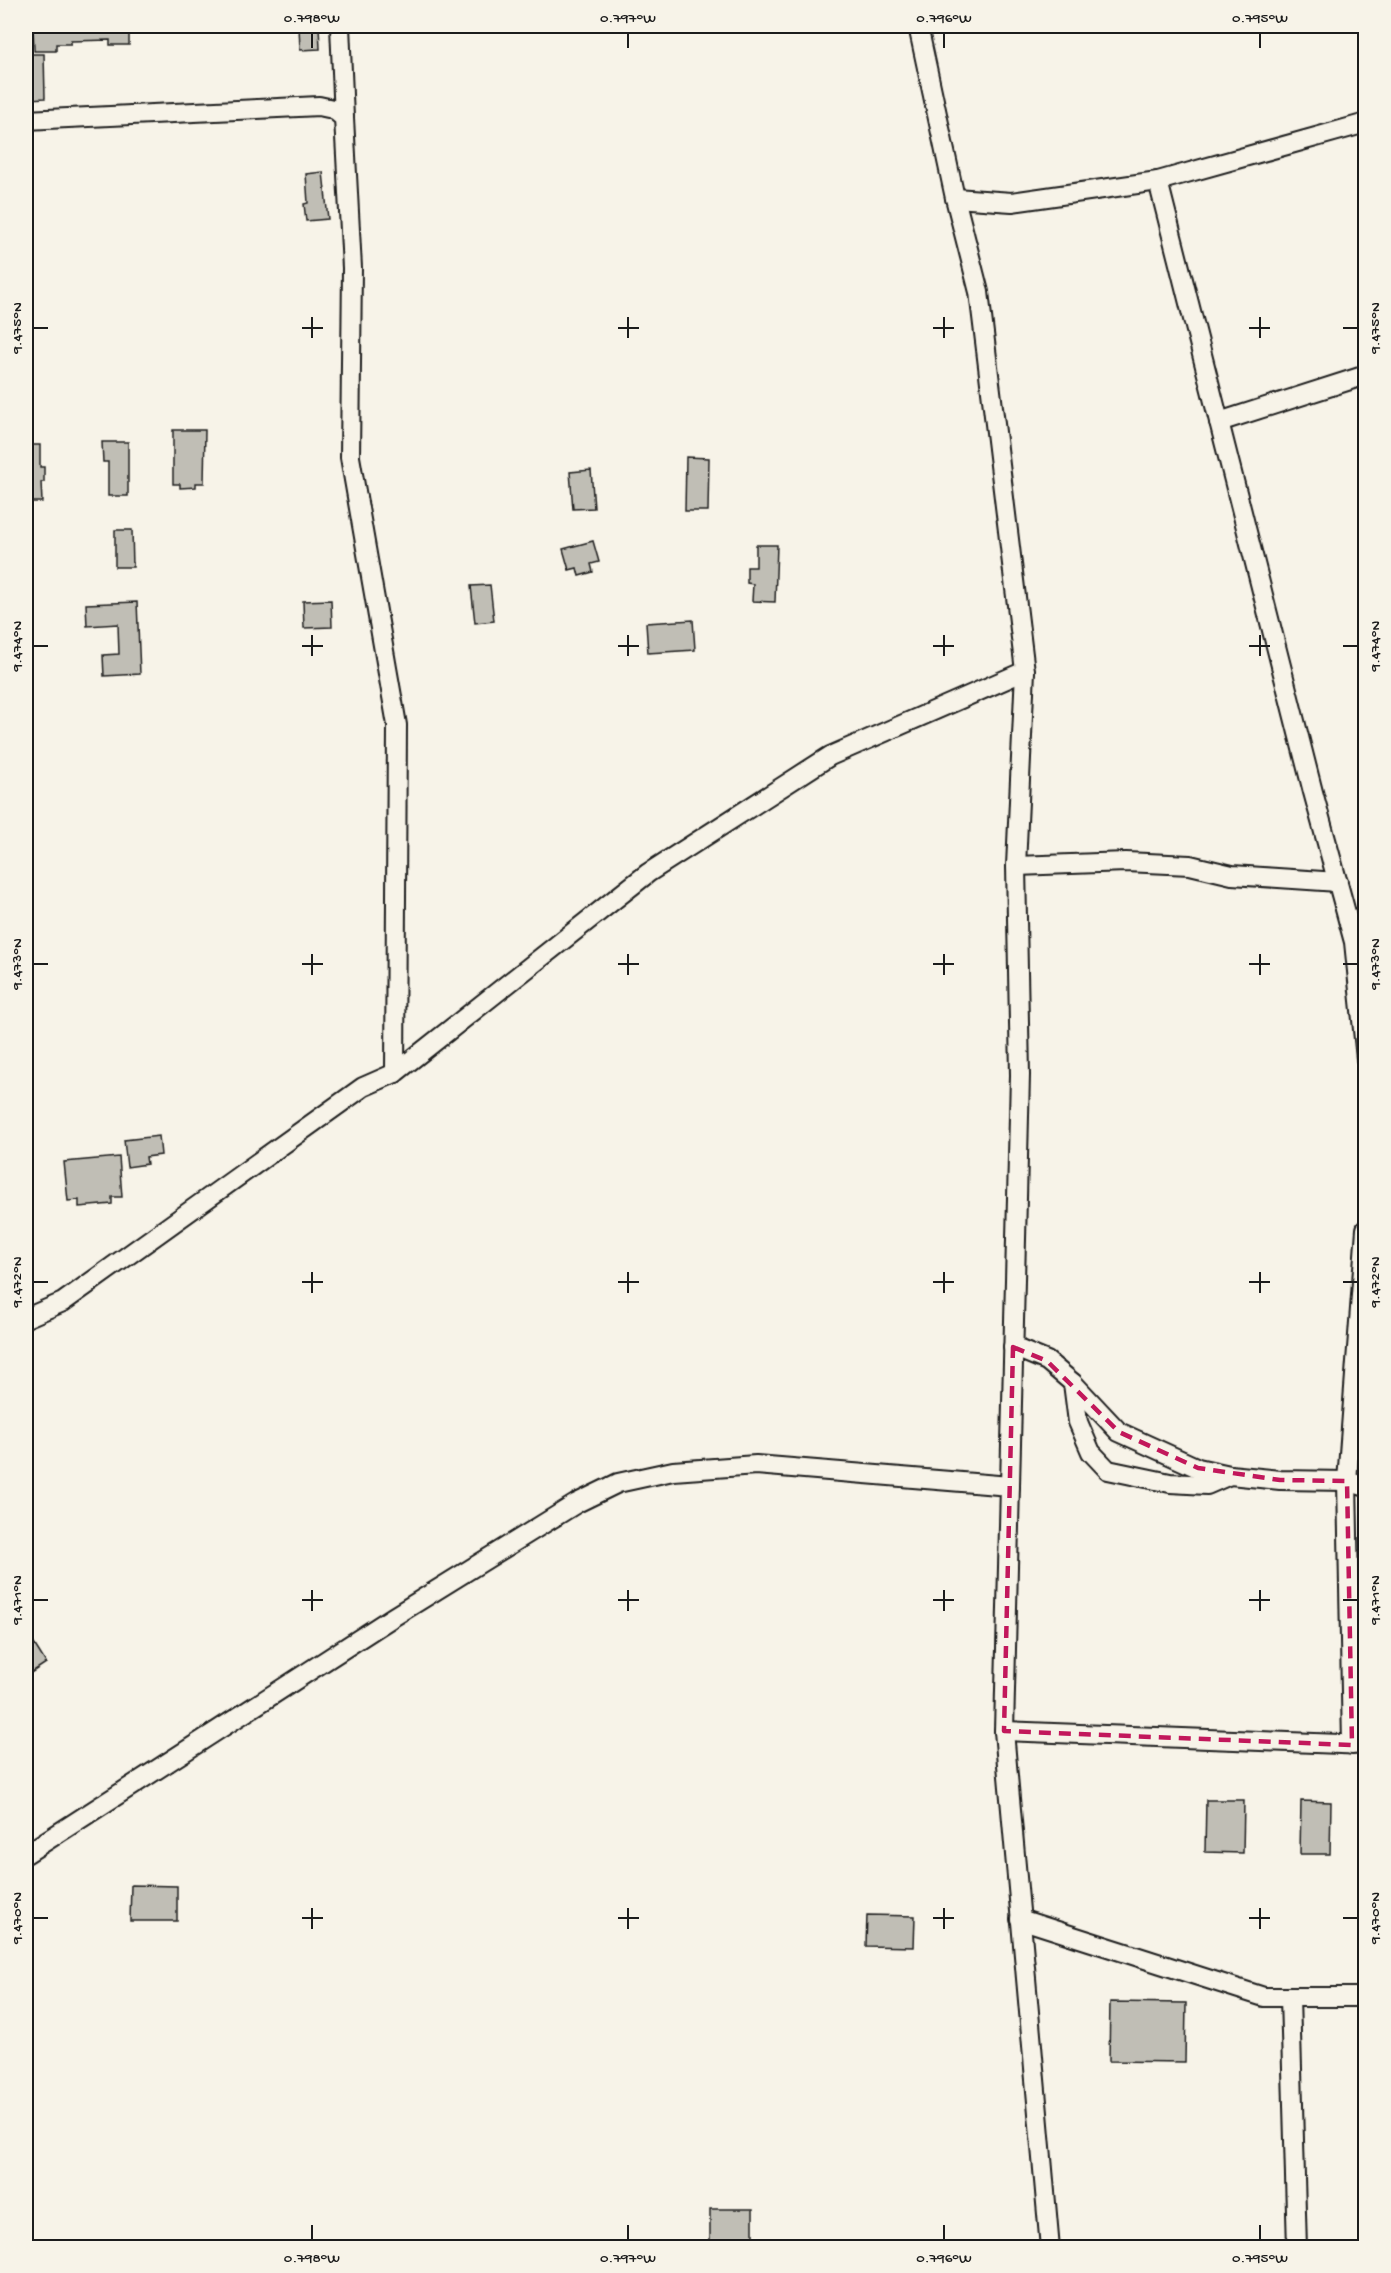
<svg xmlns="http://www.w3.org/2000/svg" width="1391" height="2273" font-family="'Gochi Hand',sans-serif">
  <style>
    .building { fill: #c0beb5; stroke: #1c1c1c; stroke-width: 1.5 }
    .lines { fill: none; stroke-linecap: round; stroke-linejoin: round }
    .minor-casing { stroke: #1c1c1c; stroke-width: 22 }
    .minor { stroke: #f7f3e8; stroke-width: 18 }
    .marked { fill: none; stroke: #c2185b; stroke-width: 4.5; stroke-dasharray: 12 8; stroke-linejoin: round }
    .ticks { fill: none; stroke: #1c1c1c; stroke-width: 2 }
    .neatline { fill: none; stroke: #1c1c1c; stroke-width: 2 }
    .ticks-label { font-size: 15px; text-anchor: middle; fill: #1c1c1c }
  </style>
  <rect width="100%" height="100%" fill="#f7f3e8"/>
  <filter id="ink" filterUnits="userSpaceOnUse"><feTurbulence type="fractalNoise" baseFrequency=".0167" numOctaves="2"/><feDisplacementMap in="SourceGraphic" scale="12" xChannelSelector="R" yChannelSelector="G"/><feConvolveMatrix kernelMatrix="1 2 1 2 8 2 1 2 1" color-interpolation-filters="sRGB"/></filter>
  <g filter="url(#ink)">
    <g class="building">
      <path d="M33,26H129V45H110V40L71,41V44H56V51H34Z"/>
      <path d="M299,26H319L320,49L300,50Z"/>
      <path d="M29,54H44L45,98L30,99Z"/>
      <path d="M323,172L328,219L306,221L304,204L308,203L306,174Z"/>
      <path d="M173,430H205L204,483H196V487L180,488V484H173Z"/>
      <path d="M102,442H128V496H108V462H103Z"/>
      <path d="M26,445H40V467H44V482H41L42,502H26Z"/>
      <path d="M686,457L709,458L708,511H685Z"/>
      <path d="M591,470L594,508L573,509L570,472Z"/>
      <path d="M115,530H132L133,567H115Z"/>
      <path d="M593,541L599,562L591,564L593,572L579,576L577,568L569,570L563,549Z"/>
      <path d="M756,545H777L775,602L752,601L753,584L747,583V567H756Z"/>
      <path d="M490,585L494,621L475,623L471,586Z"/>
      <path d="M331,600L332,627L304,628L303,601Z"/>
      <path d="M137,602L140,674L104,676L103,655L119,654L118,624L87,626L86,604Z"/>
      <path d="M693,620L695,650L648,653L646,623Z"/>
      <path d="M159,1136L161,1155L146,1157L147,1164L127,1167L124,1140Z"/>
      <path d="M119,1157L122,1197H112V1204L79,1207V1200L68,1201L64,1162Z"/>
      <path d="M26,1631L46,1663L26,1676Z"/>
      <path d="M1206,1800H1244L1243,1853L1205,1852Z"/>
      <path d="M1301,1801L1331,1802L1330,1854H1300Z"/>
      <path d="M131,1885L177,1886V1921H130Z"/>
      <path d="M867,1915L915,1916L914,1947L866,1946Z"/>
      <path d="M1110,2002L1186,2003L1185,2062L1109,2061Z"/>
      <path d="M710,2209H753V2245L710,2244Z"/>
    </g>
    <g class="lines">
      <defs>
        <g id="minor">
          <path d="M340,26L344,118"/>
          <path d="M918,26L955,198L979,292L1025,671L1016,866L1020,1075L1004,1731L1050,2248"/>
          <path d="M26,120L319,106L333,109L344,118L352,268L350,457L397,725L395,1073"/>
          <path d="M1158,181L1313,792L1354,942L1366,1059"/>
          <path d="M955,198L1012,202L1158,181L1366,123"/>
          <path d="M1219,422L1366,375"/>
          <path d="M1016,866L1126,862L1190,865L1232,875L1338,882"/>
          <path d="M26,1318L63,1302L363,1087L395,1073L648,873L830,756L1025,671"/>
          <path d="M1013,1347L1047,1361L1073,1383L1119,1432L1198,1468L1230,1475L1280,1480L1347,1481L1366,1487"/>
          <path d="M1073,1383L1078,1422L1091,1452L1108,1470L1170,1483L1207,1485L1230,1475"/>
          <path d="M1004,1731L1366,1745"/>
          <path d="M1352,1745L1347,1481L1366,1229"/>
          <path d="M26,1854L393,1617L577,1503L618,1483L673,1471L756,1465L1010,1486"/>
          <path d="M1020,1919L1264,1997H1366"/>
          <path d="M1290,1997L1297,2248"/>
        </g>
      </defs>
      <use href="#minor" class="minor-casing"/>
      <use href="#minor" class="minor"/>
    </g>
  </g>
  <path class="marked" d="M1013,1347L1047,1361L1119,1432L1198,1468L1280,1480L1347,1481L1352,1745L1004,1731Z"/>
  <path class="ticks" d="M312,33V48M628,33V48M944,33V48M1260,33V48M312,317V338M628,317V338M944,317V338M1260,317V338M33,328H48M302,328H323M618,328H639M933,328H954M1249,328H1270M1343,328H1358M312,635V656M628,635V656M944,635V656M1260,635V656M33,646H48M302,646H323M618,646H639M933,646H954M1249,646H1270M1343,646H1358M312,954V975M628,954V975M944,954V975M1260,954V975M33,964H48M302,964H323M618,964H639M933,964H954M1249,964H1270M1343,964H1358M312,1272V1293M628,1272V1293M944,1272V1293M1260,1272V1293M33,1282H48M302,1282H323M618,1282H639M933,1282H954M1249,1282H1270M1343,1282H1358M312,1590V1611M628,1590V1611M944,1590V1611M1260,1590V1611M33,1600H48M302,1600H323M618,1600H639M933,1600H954M1249,1600H1270M1343,1600H1358M312,1908V1929M628,1908V1929M944,1908V1929M1260,1908V1929M33,1918H48M302,1918H323M618,1918H639M933,1918H954M1249,1918H1270M1343,1918H1358M312,2225V2240M628,2225V2240M944,2225V2240M1260,2225V2240"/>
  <rect width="1391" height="2273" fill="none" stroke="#f7f3e8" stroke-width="66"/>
  <rect x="33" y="33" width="1325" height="2207" class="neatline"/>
  <g class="ticks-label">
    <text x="312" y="22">0.798°W</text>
    <text x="628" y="22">0.797°W</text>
    <text x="944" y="22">0.796°W</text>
    <text x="1260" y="22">0.795°W</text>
    <text transform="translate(16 328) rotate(-90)" y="5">9.475°N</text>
    <text transform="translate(1374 328) rotate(-90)" y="5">9.475°N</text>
    <text transform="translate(16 646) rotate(-90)" y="5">9.474°N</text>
    <text transform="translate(1374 646) rotate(-90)" y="5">9.474°N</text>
    <text transform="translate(16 964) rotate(-90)" y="5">9.473°N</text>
    <text transform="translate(1374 964) rotate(-90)" y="5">9.473°N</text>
    <text transform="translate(16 1282) rotate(-90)" y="5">9.472°N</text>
    <text transform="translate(1374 1282) rotate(-90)" y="5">9.472°N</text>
    <text transform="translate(16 1600) rotate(-90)" y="5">9.471°N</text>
    <text transform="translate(1374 1600) rotate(-90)" y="5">9.471°N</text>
    <text transform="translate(16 1918) rotate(-90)" y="5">9.470°N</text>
    <text transform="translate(1374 1918) rotate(-90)" y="5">9.470°N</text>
    <text x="312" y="2262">0.798°W</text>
    <text x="628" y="2262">0.797°W</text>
    <text x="944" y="2262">0.796°W</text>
    <text x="1260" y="2262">0.795°W</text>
  </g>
</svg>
